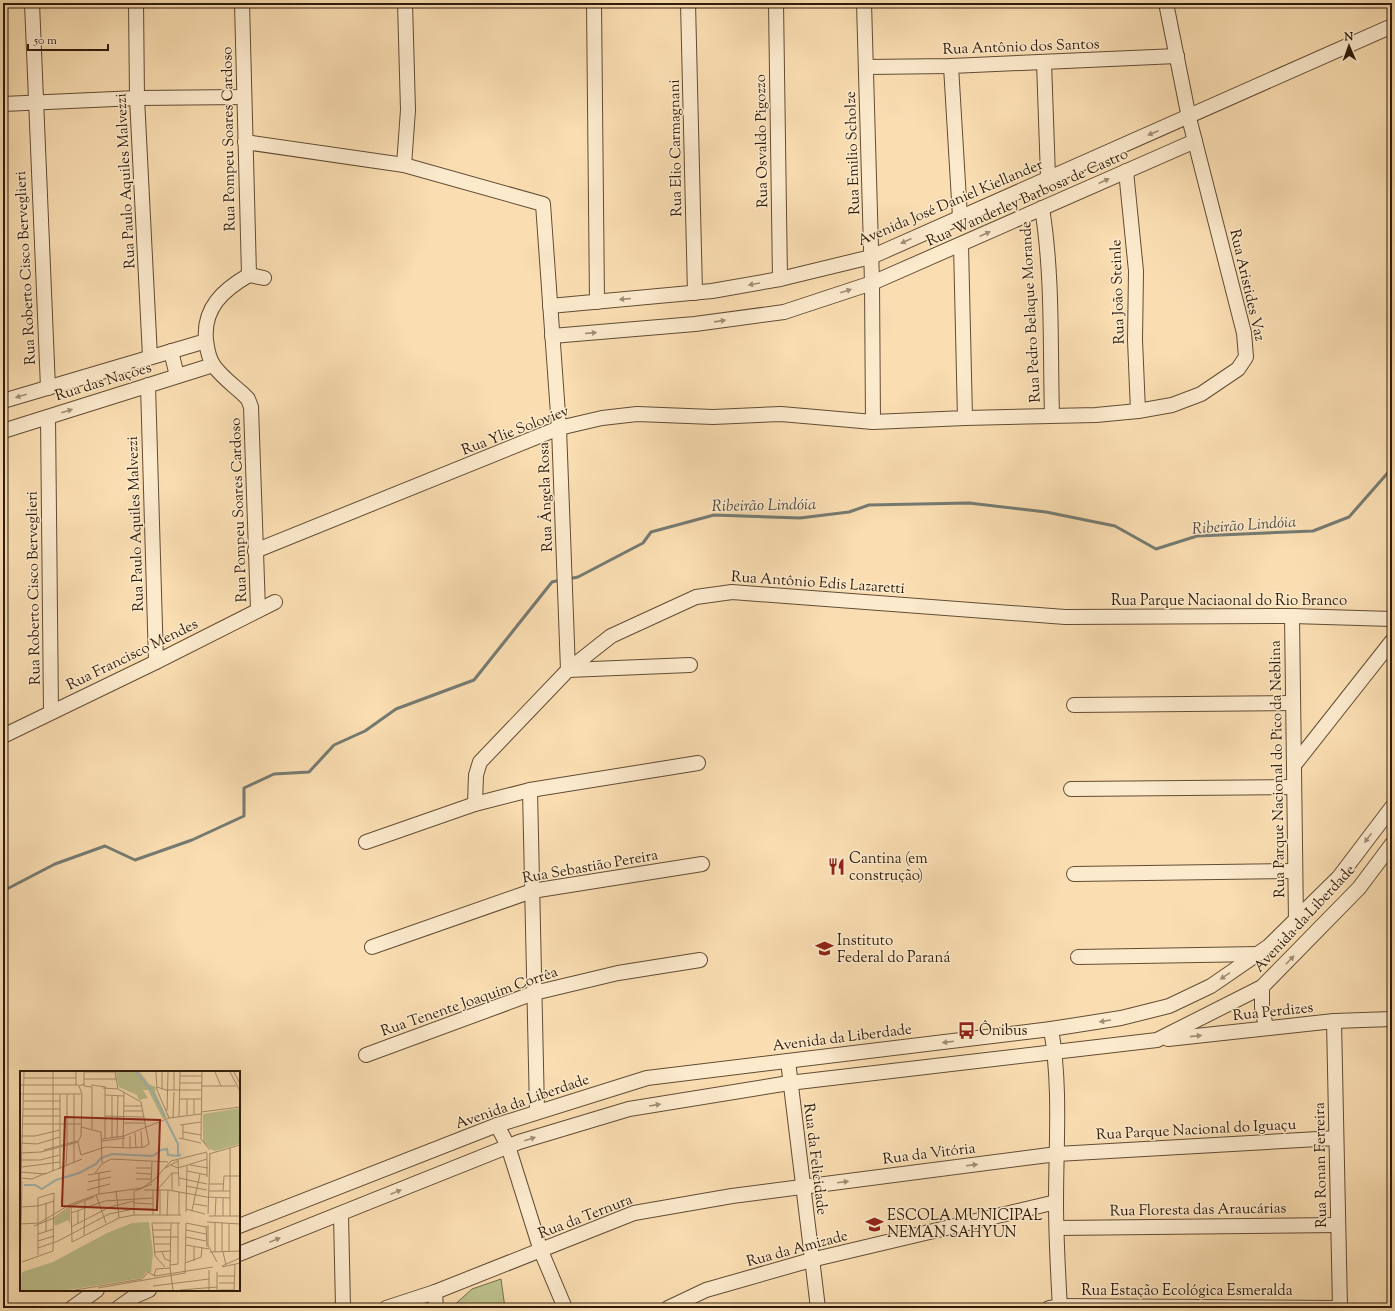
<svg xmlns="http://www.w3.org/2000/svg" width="1395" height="1311" font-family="'Sorts Mill Goudy',serif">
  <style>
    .green { fill: #bdc18d; stroke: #766e4c }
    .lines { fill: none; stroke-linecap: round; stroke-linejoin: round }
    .stream { stroke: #757a72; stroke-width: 3 }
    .minor-casing { stroke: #624c34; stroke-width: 16 }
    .minor { stroke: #fceacd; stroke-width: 14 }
    .oneway { fill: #a08d75 }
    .labels { text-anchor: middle; stroke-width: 3; stroke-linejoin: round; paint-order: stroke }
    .street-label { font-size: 15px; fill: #301c0a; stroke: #fceacd }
    .poi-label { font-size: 15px; fill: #301c0a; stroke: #fceacd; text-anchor: start }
    .water-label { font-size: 16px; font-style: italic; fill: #524b3e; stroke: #fceacd }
    .inset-river { fill: none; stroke: #a3b9b7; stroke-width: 2 }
    .inset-road { fill: none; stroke: #a9906f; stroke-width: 1 }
    .view { fill: #8f2418; fill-opacity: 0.15; stroke: #8f2418; stroke-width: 2 }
    .inset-edge { fill: none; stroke: #301c0a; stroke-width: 2 }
  </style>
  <rect width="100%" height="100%" fill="#fadeb2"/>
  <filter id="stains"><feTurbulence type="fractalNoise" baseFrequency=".005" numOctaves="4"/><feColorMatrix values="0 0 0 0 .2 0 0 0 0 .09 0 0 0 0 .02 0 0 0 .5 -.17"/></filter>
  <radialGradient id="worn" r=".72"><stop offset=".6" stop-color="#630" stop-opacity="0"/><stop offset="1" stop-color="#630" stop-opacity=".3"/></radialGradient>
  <path class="green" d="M501,1279L505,1308H451L472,1289Z"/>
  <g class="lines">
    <g class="stream">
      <path d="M568,579L578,577L643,543L651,532L714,515L800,518L849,512L869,505L969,503L1046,512L1115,526L1156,549L1197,536L1313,531L1349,517L1392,468"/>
      <path d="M3,891L55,864L105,846L135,860L192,840L244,816V788L274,774L309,772L334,745L365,731L396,709L474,680L552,582L560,580"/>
    </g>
    <defs>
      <g id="minor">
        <path d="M32,3L48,388"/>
        <path d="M136,3L137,98L150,357"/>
        <path d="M242,3L249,275"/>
        <path d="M594,3L597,302"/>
        <path d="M688,3L695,293"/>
        <path d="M776,3L780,279"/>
        <path d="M864,3L872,283L873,422"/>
        <path d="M1044,62L1048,177"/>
        <path d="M951,66L960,217"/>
        <path d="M866,67L951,66L1177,56"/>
        <path d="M3,104L137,98L244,97"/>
        <path d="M245,142L404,165L543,204L559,428L568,670"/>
        <path d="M404,165L408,110L405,3"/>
        <path d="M1126,171L1136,271L1135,340L1138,411"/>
        <path d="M1042,208C1053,276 1050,346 1052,415"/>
        <path d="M550,306L712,291L780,279L871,257L1392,26"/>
        <path d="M552,336L695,324L784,312L872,283L1195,141"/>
        <path d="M171,351L177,376"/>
        <path d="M148,385L156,662"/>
        <path d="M3,401L206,341"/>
        <path d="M48,417L51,711"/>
        <path d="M965,418L1096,415L1138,411L1172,405L1201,394L1238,369L1246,357L1244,333L1189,118L1166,3"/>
        <path d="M3,431L213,365"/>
        <path d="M255,551L559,428L602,418L637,414L713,417L781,414L873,422L965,418L961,245"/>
        <path d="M258,610L251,407L248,399L243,394C233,385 222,377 214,366C209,359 207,349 206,340C203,308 223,290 249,275L264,278"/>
        <path d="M1292,616L1296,921"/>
        <path d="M568,670L690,665"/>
        <path d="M1074,705L1293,703"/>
        <path d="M3,736L156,662L275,602"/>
        <path d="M1295,764L1392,641"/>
        <path d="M1071,789L1294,787"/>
        <path d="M530,790L537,1111"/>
        <path d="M475,804L476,775L480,762L568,670L611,636L696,597L732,592L1065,617L1292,616L1392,619"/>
        <path d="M366,842L475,804L530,790L698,763"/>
        <path d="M1074,874L1294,871"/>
        <path d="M372,947L532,891L702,864"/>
        <path d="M1078,957L1259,954"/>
        <path d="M1262,987V1007L1266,1028"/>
        <path d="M1334,1021L1340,1308"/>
        <path d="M1051,1029C1061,1086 1056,1144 1056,1202C1056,1237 1058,1273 1060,1308"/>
        <path d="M1168,1039L1334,1021L1392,1019"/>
        <path d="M366,1055L534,993L618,973L700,960"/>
        <path d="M788,1061L818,1308"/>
        <path d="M497,1125L508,1146L541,1251L565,1308"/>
        <path d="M341,1214L343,1308"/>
        <path d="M239,1226L497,1125L647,1078L1051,1029L1121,1018L1169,1006L1211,986L1269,946L1339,877L1392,807"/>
        <path d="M1057,1228L1338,1225"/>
        <path d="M239,1254L519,1142L629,1109L789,1083L1157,1040L1262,987L1359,888L1392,844"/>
        <path d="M435,1292L436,1308"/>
        <path d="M72,1308L97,1290"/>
        <path d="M118,1308L135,1296L149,1290"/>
        <path d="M386,1308L435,1292L634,1213L732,1196L1057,1154L1336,1138"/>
        <path d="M668,1308L706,1290L811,1260L1056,1202"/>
        <path d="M1049,1308L1059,1306L1338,1308"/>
      </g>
    </defs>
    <use href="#minor" class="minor-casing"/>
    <use href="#minor" class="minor"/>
  </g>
  <defs><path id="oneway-solid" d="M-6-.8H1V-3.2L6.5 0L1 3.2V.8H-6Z"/></defs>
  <g class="oneway">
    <use href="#oneway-solid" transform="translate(1153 133) rotate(157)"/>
    <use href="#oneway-solid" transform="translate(1104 181) rotate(-24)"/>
    <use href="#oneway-solid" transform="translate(985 234) rotate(-24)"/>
    <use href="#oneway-solid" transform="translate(906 241) rotate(156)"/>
    <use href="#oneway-solid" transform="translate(754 284) rotate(170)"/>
    <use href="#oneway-solid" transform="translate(846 291) rotate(-18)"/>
    <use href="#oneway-solid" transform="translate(625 299) rotate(175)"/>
    <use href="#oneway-solid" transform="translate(720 321) rotate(-8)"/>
    <use href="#oneway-solid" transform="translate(591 333) rotate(-5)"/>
    <use href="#oneway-solid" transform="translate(21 396) rotate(164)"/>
    <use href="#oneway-solid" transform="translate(67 411) rotate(-17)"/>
    <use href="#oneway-solid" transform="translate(1368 838) rotate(127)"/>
    <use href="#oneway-solid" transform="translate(1290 960) rotate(-46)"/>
    <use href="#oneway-solid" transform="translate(1225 976) rotate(146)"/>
    <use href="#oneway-solid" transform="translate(1105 1021) rotate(171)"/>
    <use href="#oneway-solid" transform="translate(1196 1036) rotate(-6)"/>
    <use href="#oneway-solid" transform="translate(948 1042) rotate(173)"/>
    <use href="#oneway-solid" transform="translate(655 1105) rotate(-9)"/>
    <use href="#oneway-solid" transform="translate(530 1139) rotate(-17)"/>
    <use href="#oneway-solid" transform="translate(972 1165) rotate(-7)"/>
    <use href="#oneway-solid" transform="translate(843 1182) rotate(-7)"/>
    <use href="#oneway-solid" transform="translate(396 1192) rotate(-22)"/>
    <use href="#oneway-solid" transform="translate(275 1240) rotate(-22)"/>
  </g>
  <defs>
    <symbol id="restaurant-bare" viewBox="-9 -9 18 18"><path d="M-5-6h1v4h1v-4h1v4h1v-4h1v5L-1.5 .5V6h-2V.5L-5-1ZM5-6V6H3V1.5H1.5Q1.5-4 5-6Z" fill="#8f2418" stroke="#fceacd" stroke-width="2.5" paint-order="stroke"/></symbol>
    <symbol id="university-bare" viewBox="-9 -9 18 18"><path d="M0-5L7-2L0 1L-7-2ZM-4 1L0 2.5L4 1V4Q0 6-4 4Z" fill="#8f2418" stroke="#fceacd" stroke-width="2.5" paint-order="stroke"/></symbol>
    <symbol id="bus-bare" viewBox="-9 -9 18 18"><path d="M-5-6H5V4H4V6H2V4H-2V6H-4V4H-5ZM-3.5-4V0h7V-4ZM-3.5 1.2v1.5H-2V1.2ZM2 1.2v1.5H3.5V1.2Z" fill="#8f2418" stroke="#fceacd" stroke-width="2.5" paint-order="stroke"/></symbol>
    <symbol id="school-bare" viewBox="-9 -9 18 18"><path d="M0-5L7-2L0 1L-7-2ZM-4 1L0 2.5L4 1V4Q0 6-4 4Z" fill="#8f2418" stroke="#fceacd" stroke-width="2.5" paint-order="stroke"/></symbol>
  </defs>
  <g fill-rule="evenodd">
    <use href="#restaurant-bare" x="824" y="854" width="25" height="25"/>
    <use href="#university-bare" x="812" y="936" width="25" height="25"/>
    <use href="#bus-bare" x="954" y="1018" width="25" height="25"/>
    <use href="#school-bare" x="862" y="1212" width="25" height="25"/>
  </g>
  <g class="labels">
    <g class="street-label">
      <text transform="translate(1021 46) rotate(-2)" y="5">Rua Antônio dos Santos</text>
      <text transform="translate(228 139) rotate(-91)" y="5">Rua Pompeu Soares Cardoso</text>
      <text transform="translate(761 141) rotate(-91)" y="5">Rua Osvaldo Pigozzo</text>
      <text transform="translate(675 148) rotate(-91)" y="5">Rua Elio Carmagnani</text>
      <text transform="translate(852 153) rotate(-92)" y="5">Rua Emilio Scholze</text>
      <text transform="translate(125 181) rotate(-93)" y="5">Rua Paulo Aquiles Malvezzi</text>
      <text transform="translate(1027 197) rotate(-24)" y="5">Rua Wanderley Barbosa de Castro</text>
      <text transform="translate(950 202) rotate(-23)" y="5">Avenida José Daniel Kiellander</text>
      <text transform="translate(25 268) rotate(-93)" y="5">Rua Roberto Cisco Berveglieri</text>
      <text transform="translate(1248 285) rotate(77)" y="5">Rua Aristides Vaz</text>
      <text transform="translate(1117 292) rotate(-92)" y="5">Rua João Steinle</text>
      <text transform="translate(1030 312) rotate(-93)" y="5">Rua Pedro Belaque Morande</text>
      <text transform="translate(103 381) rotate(-17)" y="5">Rua das Nações</text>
      <text transform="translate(515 430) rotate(-21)" y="5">Rua Ylie Soloviev</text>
      <text transform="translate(545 497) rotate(-92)" y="5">Rua Ângela Rosa</text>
      <text transform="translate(238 510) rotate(-92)" y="5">Rua Pompeu Soares Cardoso</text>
      <text transform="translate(135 524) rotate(-92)" y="5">Rua Paulo Aquiles Malvezzi</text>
      <text transform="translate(818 582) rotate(4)" y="5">Rua Antônio Edis Lazaretti</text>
      <text transform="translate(33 588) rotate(-91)" y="5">Rua Roberto Cisco Berveglieri</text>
      <text x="1229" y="605">Rua Parque Naciaonal do Rio Branco</text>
      <text transform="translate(132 654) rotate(-26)" y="5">Rua Francisco Mendes</text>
      <text transform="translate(1277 769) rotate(-91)" y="5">Rua Parque Nacional do Pico da Neblina</text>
      <text transform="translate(590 866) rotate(-10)" y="5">Rua Sebastião Pereira</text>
      <text transform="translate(1304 918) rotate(-47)" y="5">Avenida da Liberdade</text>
      <text transform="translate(469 1001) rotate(-19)" y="5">Rua Tenente Joaquim Corrêa</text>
      <text transform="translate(1273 1011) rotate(-6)" y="5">Rua Perdizes</text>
      <text transform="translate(842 1037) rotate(-7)" y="5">Avenida da Liberdade</text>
      <text transform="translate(522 1101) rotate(-19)" y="5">Avenida da Liberdade</text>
      <text transform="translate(1196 1129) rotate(-3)" y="5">Rua Parque Nacional do Iguaçu</text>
      <text transform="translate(929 1153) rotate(-7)" y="5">Rua da Vitória</text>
      <text transform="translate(816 1159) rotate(83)" y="5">Rua da Felicidade</text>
      <text transform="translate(1320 1165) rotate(-91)" y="5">Rua Ronan Ferreira</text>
      <text transform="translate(1198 1209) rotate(-1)" y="5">Rua Floresta das Araucárias</text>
      <text transform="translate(585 1216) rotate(-21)" y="5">Rua da Ternura</text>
      <text transform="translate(797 1248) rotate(-15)" y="5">Rua da Amizade</text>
      <text x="1187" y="1295">Rua Estação Ecológica Esmeralda</text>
    </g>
    <g class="poi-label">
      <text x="849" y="863">Cantina (em<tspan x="849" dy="17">construção)</tspan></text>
      <text x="837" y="945">Instituto<tspan x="837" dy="17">Federal do Paraná</tspan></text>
      <text x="979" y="1035">Ônibus</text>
      <text x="887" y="1220">ESCOLA MUNICIPAL<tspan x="887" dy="17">NEMAN SAHYUN</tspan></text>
    </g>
    <g class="water-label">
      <text transform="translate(764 504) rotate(-1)" y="6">Ribeirão Lindóia</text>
      <text transform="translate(1244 524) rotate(-4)" y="6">Ribeirão Lindóia</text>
    </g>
  </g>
  <g transform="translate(20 1071)">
    <rect width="220" height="220" fill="#fadeb2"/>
    <path d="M99,1H120L129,13L136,16L135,21L147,47L143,48L128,19H123L128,27L119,29L117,24L99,16L96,3ZM220,37V73L195,80L191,78L183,71V43ZM50,137V153L48,149L35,155L34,148ZM129,151L133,182L131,201H126L122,207L48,219H0L2,201L33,191L87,162L112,152Z" fill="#bdc18d"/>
    <path class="inset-river" d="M116,1L133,21L145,46M146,49L158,73V84M4,114H15L22,118L36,109L59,102L76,93L81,87L92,83L133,85L141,79L147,78L148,84L159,85L161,83"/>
    <path class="inset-road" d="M56,1V14M64,1V15L72,16V58M64,1H98M95,1L98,18M136,1L137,19L149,47M154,1V19M182,1L181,68L190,79M195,1L201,15M210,1L220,20M214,1L220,13M160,5H182M4,7H56M64,8H97M160,12H182M0,14H59M71,14L86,16M181,15H216M137,16L146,19H181M83,17L98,18L121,31L129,73L124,76L110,77M142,18V1M0,23H61M47,23V72M85,24L104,25M159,28H181M167,28V44M174,28V43M3,30H40M104,35H121M3,38H40M104,40H123M147,40L148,1M181,41L220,36M3,45H40M85,45L124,46M159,46L160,1M153,47L154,21M104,52H125M3,53H61M160,54L181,51M61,56L81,61L82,92M121,60L122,77M163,61L181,64M115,62L116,77M0,65H15L40,59M92,67V25M97,67L98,25M159,67L181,72M82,68L104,65L149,47L181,43M85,68V16M163,68V54M54,70V23M82,70L105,67M58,71L61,65L62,23L59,15L64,13M58,71L61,84M0,72L17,73L40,66M40,74V23M103,77L104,21M24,79L57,70M0,82L21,81L58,71M189,83L220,74M61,84L85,76L110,77V65M2,89H20L40,84M158,89L159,115M54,91V72M46,94L47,74M151,94L158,97L187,88M170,94L188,97M2,96L40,91M116,97H131M145,97L158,90M40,98V76M33,100V1M167,100L187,104M0,101L25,103L62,88M75,102L82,93L91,88L148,91M116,102L131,103M152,102V119M68,104L91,100M0,105L2,112L0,196M1,106L4,1M187,106V82M1,107L12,108L26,102M159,107L187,113M116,108H131M68,111L91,106M131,112L132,91M189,113H203M166,115L187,119M67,119L90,113M124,119H148L187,126L210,127M137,119L152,102H158M140,119V144M96,120L99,147M115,120L132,113M189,120H210M203,120L204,105H220M159,121V144M79,123V101M76,124L86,152M114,132L133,133M174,133L187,135M51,135L52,171L99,147L114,144H161M1,136L18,135L34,130M166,138L185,143M172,139L180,103M166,141L167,94M51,142L85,130L133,127M188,143L190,83M114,144V119M133,144V119M147,145L148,119M189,145H220M195,145L196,127M203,145V127M210,145V77M187,151L220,153M58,152V139M151,152L150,197L153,219M0,153L19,152L51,133L79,123L122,117L134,109L151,90L187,81M188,154V174L197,191M14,155L34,147L51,135L74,126M186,155L187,176M51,156L90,136L114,130M132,159H151M166,159L186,163M26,160V132M18,163L34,158M64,164L65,130M133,166H158M166,166L186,170M18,170L34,165M134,173H151M166,174L189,178M174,176V190M18,177L38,170L89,143L114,138H133M135,181L150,180M142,181L145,188L150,190M190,181L220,180M195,181V151M202,181V151M203,181L206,194M209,181V152M2,191L33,180L34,122L18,127V184M165,192L181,186L182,177M150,194L158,193V152M202,195L220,187M145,196L135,185L132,152H160M202,196L220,192M165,202L166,152L186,156M134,205L136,198L150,197M198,205H214M199,212H214M133,215L189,208M78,217L165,202M55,219L122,208L128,201L135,205L193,196M160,219L197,216M189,219V199M197,219V201M199,219H214M214,219L215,193"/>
    <path class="view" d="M45,46L140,49L137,139L42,135Z"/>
    <rect width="220" height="220" class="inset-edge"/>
  </g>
  <rect width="1395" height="1311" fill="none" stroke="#fadeb2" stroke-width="16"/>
  <rect x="4" y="4" width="1387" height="1303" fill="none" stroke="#301c0a" stroke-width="2"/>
  <rect x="8" y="8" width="1379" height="1295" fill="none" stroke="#301c0a"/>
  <g transform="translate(1349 46) rotate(358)" stroke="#fceacd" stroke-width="3" paint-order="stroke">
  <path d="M0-3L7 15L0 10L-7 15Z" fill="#301c0a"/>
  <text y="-6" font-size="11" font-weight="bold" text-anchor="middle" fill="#301c0a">N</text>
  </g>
  <path d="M28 44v6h80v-6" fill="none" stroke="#301c0a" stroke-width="2"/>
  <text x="34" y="44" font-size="12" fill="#301c0a" stroke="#fceacd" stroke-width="3" paint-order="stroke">50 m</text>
  <rect width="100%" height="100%" filter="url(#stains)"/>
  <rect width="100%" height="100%" fill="url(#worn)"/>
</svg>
